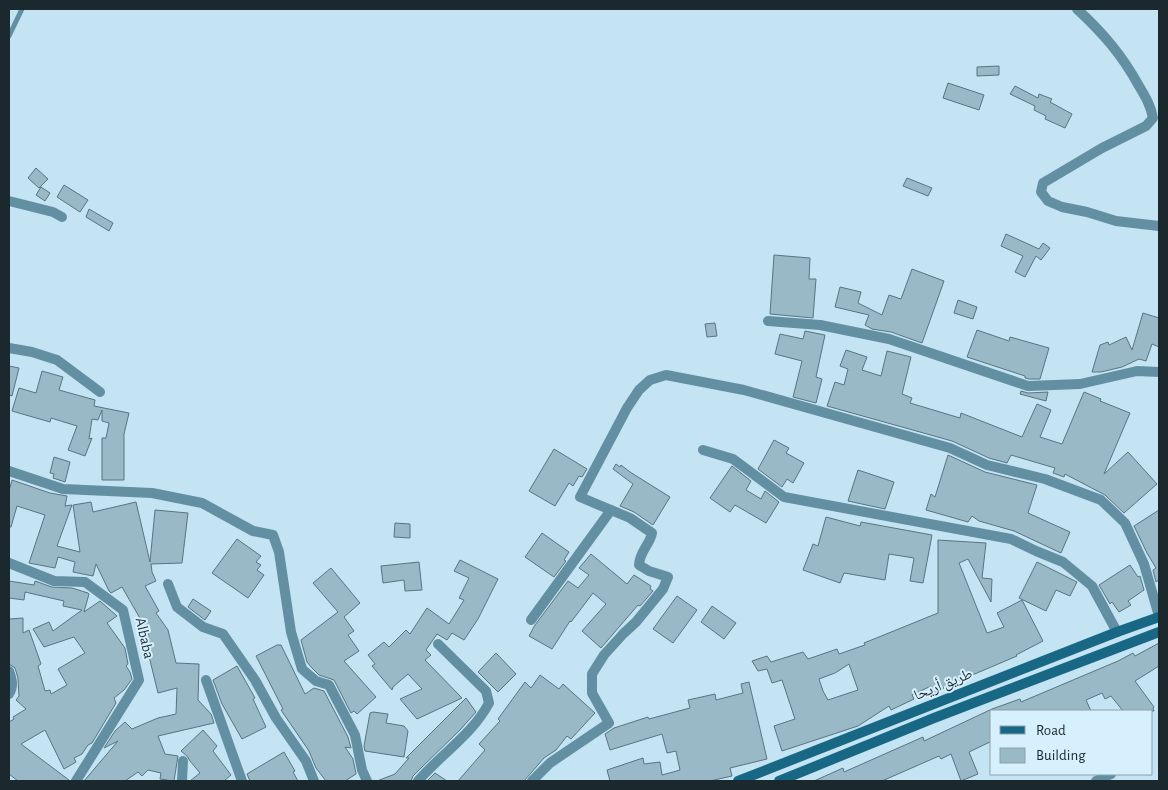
<svg xmlns="http://www.w3.org/2000/svg" width="1168" height="790" font-family="'Alegreya Sans','Noto Naskh Arabic',sans-serif">
  <style>
    .building { fill: #99b9c7; stroke: #577481; fill-rule: evenodd }
    .lines { fill: none; stroke-linecap: round; stroke-linejoin: round }
    .lane { stroke: #638fa3; stroke-width: 5 }
    .street { stroke: #638fa3; stroke-width: 10 }
    .secondary { stroke: #186885; stroke-width: 10 }
    .labels { text-anchor: middle; stroke-width: 4; stroke-linejoin: round; paint-order: stroke }
    .street-label { font-size: 15px; fill: #1b282d; stroke: #d6f1fd }
  </style>
  <rect width="100%" height="100%" fill="#c4e4f3"/>
  <g class="building">
    <path d="M999,66V75L977,76V67Z"/>
    <path d="M948,83L984,95L979,110L943,98Z"/>
    <path d="M1015,86L1038,98L1039,94L1052,99L1050,102L1072,114L1065,128L1045,119L1046,116L1034,110L1035,106L1010,94Z"/>
    <path d="M36,168L48,179L39,188L28,178Z"/>
    <path d="M907,178L932,188L928,196L903,186Z"/>
    <path d="M64,185L88,200L80,212L57,197Z"/>
    <path d="M41,187L50,193L45,201L36,195Z"/>
    <path d="M89,209L113,223L109,231L86,217Z"/>
    <path d="M1006,234L1039,249L1043,243L1050,248L1041,260L1036,256L1025,277L1015,272L1023,256L1001,246Z"/>
    <path d="M774,255L810,258L809,279H816L813,318L770,314Z"/>
    <path d="M912,269L944,281L922,343L891,332L872,329L865,325L869,315L835,307L840,287L861,292L858,303L882,315L889,295L901,299Z"/>
    <path d="M958,300L977,307L973,319L954,313Z"/>
    <path d="M1143,313L1159,318V347L1152,344L1146,361L1139,359L1122,367L1101,372H1092L1100,345L1108,342L1109,345L1126,337L1132,350Z"/>
    <path d="M715,323L717,336L707,337L705,324Z"/>
    <path d="M977,330L1009,341L1010,337L1049,348L1040,379H1029L1025,378V376L967,357Z"/>
    <path d="M805,331L825,335L816,377L822,379L816,403L793,397L802,361L775,354L780,334L803,339Z"/>
    <path d="M846,350L867,357L862,370L881,376L887,351L911,357L902,394L912,398L910,403L960,418L961,413L1022,437L1037,404L1051,410L1040,437L1062,444L1084,392L1101,399L1100,401L1130,413L1104,474L1128,452L1157,484L1124,513L1105,495L1065,474L1064,477L1053,473L1055,468L1011,455L1007,463L989,458L952,441L827,406L835,382L844,385L848,369L840,366Z"/>
    <path d="M9,366L19,368L12,396L9,395Z"/>
    <path d="M42,371L63,377L59,390L95,400L94,406L129,413L124,434V480H102V438H106L109,423L102,421V410L98,420L92,419L89,439L92,438L85,456L68,450L77,426L51,418L50,422L12,411L19,388L36,393Z"/>
    <path d="M1021,391L1028,393L1048,392L1046,401L1020,394Z"/>
    <path d="M774,440L789,448L786,453L804,463L793,483L787,479L782,487L758,469Z"/>
    <path d="M554,449L587,469L582,477L579,476L573,486L569,483L555,506L529,491Z"/>
    <path d="M948,455L985,472L1037,485L1028,513L1070,532L1061,553L1014,531L979,521L972,516L968,522L926,510L931,494L935,497Z"/>
    <path d="M54,457L70,462L65,482L53,478L54,474L50,473Z"/>
    <path d="M616,464L620,467L621,465L630,472L670,497L653,525L634,512L620,506L633,484L613,469Z"/>
    <path d="M732,466L751,481L746,490L761,499L765,491L779,502L766,523L735,505L730,512L710,498Z"/>
    <path d="M858,470L894,482L885,509L848,501Z"/>
    <path d="M12,480L50,493L67,496L65,506L72,505L57,546L80,552L73,505L91,502L93,512L136,502L150,562L155,510L188,513L182,563L151,564L152,572L156,581L145,586L159,611L156,613L168,630L176,663L199,664L198,700L211,714L214,723L158,736L165,754L178,756L174,781L160,779L161,773L148,770L142,776L138,772L125,781H84L118,741L104,748L115,731L125,722L132,729L158,718L176,714L177,688L158,693L147,648L151,647L144,637L149,634L122,587L111,593L109,591L96,564L93,576L73,572L75,562L58,557L55,568L29,563L45,515L17,506L11,527H9V491Z"/>
    <path d="M1159,510V580L1156,582L1153,570L1156,568L1147,553L1134,526Z"/>
    <path d="M826,517L860,526L861,522L932,535L923,583L910,581L914,558L889,554L885,580L844,573L840,583L803,570L813,544L818,546Z"/>
    <path d="M395,523L410,524V538L394,537Z"/>
    <path d="M542,533L569,552L564,560L566,561L554,577L525,557Z"/>
    <path d="M237,539L261,556L256,562L261,565L257,570L264,575L248,598L212,573Z"/>
    <path d="M938,540L986,543L982,578L992,579L991,602L968,559L959,563L987,633L1004,627L997,613L1022,600L1043,641L1016,655L1017,656L944,687V688L934,693L931,686L912,695L914,699L891,710L889,706L858,726L782,751L774,726L795,719L782,680L772,683L767,669L758,671L752,661L767,656L771,662L803,652L808,659L837,649L839,654L865,645L864,643L938,613ZM849,664L858,690L828,700L823,691L819,679L835,673Z"/>
    <path d="M591,554L627,584L634,575L651,586L650,589L653,591L640,606L638,605L601,648L582,631L606,604L593,593L571,622L570,621L552,649L529,636L535,625L568,581L578,588L589,575L579,568Z"/>
    <path d="M460,560L498,579L478,619L464,640L452,633L447,640L437,634L426,650L431,655L425,660L462,698L417,719L400,699L422,689L408,674L393,687L392,690L372,666L375,664L368,655L384,642L389,647L406,630L410,634L427,608L449,624L464,600L459,598L469,578L454,571Z"/>
    <path d="M419,562L422,590L405,591L404,580L383,583L381,566Z"/>
    <path d="M1037,562L1077,582L1070,596L1056,590L1046,611L1019,598Z"/>
    <path d="M1130,565L1138,577L1140,576L1144,590L1128,601L1131,605L1119,612L1112,602L1110,604L1099,585Z"/>
    <path d="M331,568L360,603L344,617L354,631L348,635L359,651L344,661L376,697L357,714L354,711L351,713L334,680L319,675L312,668L307,662L301,640L338,612L313,583Z"/>
    <path d="M9,581L34,585L35,581L52,587L72,588L88,593L89,594L84,612L100,601L117,616L107,623L125,648L128,664L126,666L130,672L132,679L124,690L114,698L116,703L92,743L88,745L82,754L74,758L76,762L64,769L45,730L21,744L69,780V781H18L9,774V722L14,719L13,717L26,709L16,700L19,696L18,678L15,668L9,664V619L23,618V633L29,630L41,664L38,666L45,691L50,690L51,694L67,685L58,669L85,653L74,637L44,647L33,629L49,622L53,631L82,610L63,606L64,601L25,592L24,600L9,598Z"/>
    <path d="M677,596L697,610L673,643L653,629Z"/>
    <path d="M193,599L211,611L205,620L188,607Z"/>
    <path d="M712,606L736,623L724,639L701,622Z"/>
    <path d="M1159,643V666L1135,681L1154,707L1153,708L1154,711H1123L1111,696L1105,699L1102,693L1086,700L1091,711H992V741L969,752L978,774L961,781L951,754L941,759L939,756L882,781H814L843,768L844,772L923,737L924,741L992,709L1020,699L1021,702L1118,661L1133,653L1135,656Z"/>
    <path d="M277,645H281L305,694L314,688L324,691L348,737L351,748L345,747L353,759L356,774L345,781H326L316,768L309,751L281,710L283,709L256,656Z"/>
    <path d="M496,653L516,674L498,692L478,672Z"/>
    <path d="M237,666L255,698L253,699L266,727L242,739L222,704L213,680Z"/>
    <path d="M540,675L559,689L563,684L595,713L571,739L567,736L556,750L544,758L524,781H458L485,750L479,744L500,721L498,719L525,682L531,688Z"/>
    <path d="M749,682L767,759L730,768L732,776L710,781H610L607,770L643,758L644,764L660,762L662,775L680,770L676,751L667,753L662,734L610,750L605,734L614,728L648,717L649,719L690,708L688,700L715,694L716,700L743,693L741,684Z"/>
    <path d="M466,698L476,712L460,730L422,767L413,776L411,781H377L395,774L409,758H406Z"/>
    <path d="M373,712L388,714L386,723L404,726L408,731L404,757L365,751L364,746L370,713Z"/>
    <path d="M203,730L217,746L213,751L231,775L224,781H190L200,773L190,761L187,756L181,751Z"/>
    <path d="M284,752L295,771L293,772L298,781H250L247,774Z"/>
    <path d="M435,773L447,781H427Z"/>
  </g>
  <g class="lines">
    <path class="lane" d="M9,36L22,9"/>
    <g class="street">
      <path d="M1077,9C1103,33 1122,55 1139,86C1145,96 1151,106 1153,118L1146,126L1102,148L1043,183L1041,192L1048,201L1062,207L1087,212L1116,221L1159,226"/>
      <path d="M9,201L53,212L62,217"/>
      <path d="M768,321L820,325L889,339L1028,386L1080,384L1137,371L1159,372"/>
      <path d="M9,348L32,352L57,360L100,392"/>
      <path d="M703,450L733,459L784,497L1011,539L1036,551L1063,562L1092,586L1117,632"/>
      <path d="M9,471L63,489L152,493L202,503L253,531L273,535L279,552L291,632L302,669L316,681L329,685L355,735L362,770L367,781"/>
      <path d="M9,563L54,581L85,582L123,610L139,680L76,781"/>
      <path d="M168,584L177,607L203,627L223,634L255,680L276,718L306,761L314,781"/>
      <path d="M531,620L611,510"/>
      <path d="M9,671C12,679 14,686 9,694"/>
      <path d="M206,680L242,781"/>
      <path d="M182,781L183,761"/>
      <path d="M418,781C441,754 472,735 489,703L486,691L438,644"/>
      <path d="M532,781L550,763L609,723L592,693V674L604,655L623,634L636,622L663,589L668,577L649,571L639,565C640,550 650,545 652,533L630,518L580,497L627,408L639,390L650,380L666,375L744,390L950,448L987,465L1045,479L1101,500L1125,523L1144,564L1159,616"/>
      <path d="M1096,781L1111,774"/>
    </g>
    <g class="secondary">
      <path d="M738,781L1117,632L1159,617"/>
      <path d="M779,781L934,718L1159,632"/>
    </g>
  </g>
  <g class="labels">
    <g class="street-label">
      <text transform="translate(145 638) rotate(77)" y="5">Albaba</text>
      <text transform="translate(943 684) rotate(-22)" y="5">طريق أريحا</text>
    </g>
  </g>
  <rect width="1168" height="790" fill="none" stroke="#1b282d" stroke-width="20"/>
  <rect x="990" y="710" width="162" height="65" fill="#d6f1fd" stroke="#8ba1aa"/>
  <rect x="1000" y="726" width="25" height="8" fill="#186885" stroke="#8ba1aa"/>
  <text x="1036" y="735" font-size="15" fill="#1b282d">Road</text>
  <rect x="1000" y="748" width="25" height="15" fill="#99b9c7" stroke="#8ba1aa"/>
  <text x="1036" y="760" font-size="15" fill="#1b282d">Building</text>
</svg>
